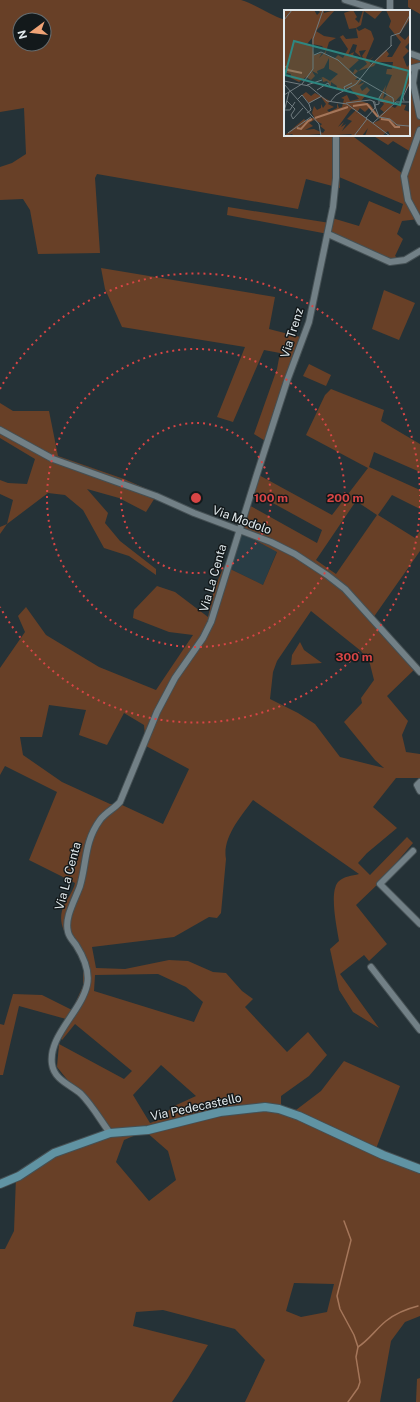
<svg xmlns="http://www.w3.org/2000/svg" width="420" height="1402" font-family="'Public Sans',sans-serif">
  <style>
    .built { fill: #293d45 }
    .green { fill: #684027; fill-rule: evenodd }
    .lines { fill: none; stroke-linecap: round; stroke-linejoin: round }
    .stream { stroke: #a5765a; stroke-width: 1.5 }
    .street-casing { stroke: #455054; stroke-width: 8 }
    .secondary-casing { stroke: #455054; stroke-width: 10 }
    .street { stroke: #728086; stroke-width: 6 }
    .secondary { stroke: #6093a3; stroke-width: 8 }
    .ring { fill: none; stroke: #d84545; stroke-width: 2; stroke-dasharray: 2 4 }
    .labels { text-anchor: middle; stroke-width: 3; stroke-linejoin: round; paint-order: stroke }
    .street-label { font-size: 12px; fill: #e1e9ec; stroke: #13191b }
    .inset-river { fill: none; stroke: #a5765a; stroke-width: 2 }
    .inset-road { fill: none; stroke: #707b7f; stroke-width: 1 }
    .view { fill: #2e8781; fill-opacity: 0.15; stroke: #2e8781; stroke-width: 2 }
    .inset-edge { fill: none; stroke: #e1e9ec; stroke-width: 2 }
    .centre { fill: #d84545; stroke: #13191b; stroke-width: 2 }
    .ring-label { font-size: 12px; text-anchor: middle; font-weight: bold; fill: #d84545; stroke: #13191b; stroke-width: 3; stroke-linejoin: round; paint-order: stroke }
  </style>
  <rect width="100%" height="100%" fill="#253237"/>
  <path class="built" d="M238,531L277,551L263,585L230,569Z"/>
  <g class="green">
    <path d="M0,0H241C257,5 270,15 285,20V135H356L354,137L403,174L411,152L393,141L388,145L372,135H409V55L420,60V65L416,66L415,80L418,97L420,96V220L419,219L402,221L397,234L403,239L395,256L398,258L392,265L328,234L227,215L228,207L330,223L332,218L359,226L369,201L400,214L403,204L339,177L340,188L306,179L298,209L97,174L95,178L100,253L38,254L30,210L23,199L0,200V167L12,163L26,154L24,108L0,112ZM20,20H44V44H20Z"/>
    <path d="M408,0H420V14L408,7Z"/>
    <path d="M101,268L275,297L269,329L304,338L267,442L254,434L277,369L280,353L264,350L233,422L217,417L245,347L122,327L105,289Z"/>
    <path d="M384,290L415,303L399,340L372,329Z"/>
    <path d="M309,364L331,375L326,386L303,376Z"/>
    <path d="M331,389L384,410L381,421L420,444V472L374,452L369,467L420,490V509L392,495L378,515L415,538L420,531V551L373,618L417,667L387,696L408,721L402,735L406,752L420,754V778H396L373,807L397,828L367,853L358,863L370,875L407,837L413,843L379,883L356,905L387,944L369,961L364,955L340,974L379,1028L353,1012L339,990L330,949L339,941C337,928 329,893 338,882C344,876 352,876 359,874L253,800C241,816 222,838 226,859L221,913L217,918L209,917L174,937L92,947L96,968L125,969L169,960L188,961L213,972L226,973L242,991L253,999L245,1007L287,1052L308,1032L327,1055L309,1076L281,1096V1106L296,1110L321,1091L344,1061L400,1086L374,1154L420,1171V1316L405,1322L391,1341L380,1402H245L265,1360L235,1329L163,1310L136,1312L133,1326L208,1345L188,1378L172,1402H0V1249H5L14,1231L16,1177L50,1151L110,1133L57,1067L59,1044L124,1079L132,1071L75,1024L62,1040L57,1033L66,1019L19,1006L3,1075H0V1024L4,1025L13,994L42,995L72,1010L83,986V971L86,958C72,942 54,928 64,905C68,897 73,892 75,883L29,860L57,792L5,766L0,775V668L25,632L18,616L26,607L46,635L99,667L156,690L193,635L169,632L133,618L134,610L157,586L175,592L208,617L214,589L224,566L263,585L277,552L238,531L247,504L317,543L322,530L251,491L257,474L332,515L368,468L306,435L325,395ZM356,501L377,515L336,574L316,560ZM311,611L361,651L370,664L374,680L361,698L362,703L344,722L375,760L384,768L340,757L315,724L298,713L270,699L273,672L277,661ZM49,705L86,710L79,735L107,745L124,713L144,725L146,746L189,769L163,824L122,805L110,804L62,782L23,755L20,737H42ZM158,974L186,987L203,1002L194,1022L94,991L95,975ZM161,1065L196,1096L172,1107L161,1119L150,1123L133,1095ZM145,1131L168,1151L176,1180L149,1201L116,1162L124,1140ZM294,1283L334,1284L327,1312L301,1317L286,1311Z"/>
    <path d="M0,403L13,411H49L58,456L124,479L156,493V496L146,512L119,498L87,489L108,513L105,523L120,541L156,569V575L129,556L104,548L83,510L65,495L48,493L7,524L0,534V527L7,524L13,500L0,494V480L8,483L27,484L35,459L0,438Z"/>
    <path d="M300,642L304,650L322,663L291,665L292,655Z"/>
    <path d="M420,1378V1402H416L417,1379Z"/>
  </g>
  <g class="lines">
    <g class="stream">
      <path d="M344,1221L351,1240L337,1296L340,1309L354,1335L358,1347L356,1357L360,1382L358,1388L348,1402"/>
      <path d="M358,1347C369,1340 376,1329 386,1321C396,1313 406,1309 418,1306"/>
    </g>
    <defs>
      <g id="street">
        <path d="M345,0L381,11"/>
        <path d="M390,11V0"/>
        <path d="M409,53L420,57"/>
        <path d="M409,69L420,66"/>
        <path d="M415,69L413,83L420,116"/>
        <path d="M420,130L404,176L408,200L420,222"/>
        <path d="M328,234L390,262L405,260L420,251"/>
        <path d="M0,430L53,459L156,496L194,513L271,542L295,554L327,575L345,589L420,672"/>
        <path d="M420,782L417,785L420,791"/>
        <path d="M413,851L380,884L420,924"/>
        <path d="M371,967L420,1030"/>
        <path d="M110,1133C101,1121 92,1105 81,1094C71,1085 54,1080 52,1064C48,1036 81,1012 87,985C90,971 83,956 76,945C73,941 69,937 68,932C64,918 75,900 80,886C87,862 84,842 100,820C106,812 114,809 120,802L157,712L175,678L203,638L211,622L257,474L287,381L309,322L333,207L336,178V135"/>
      </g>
      <path id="secondary" d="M0,1184L19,1176L54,1153L110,1133L148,1130L220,1112L265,1107L279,1109L299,1116L383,1155L420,1169"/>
    </defs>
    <use href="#street" class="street-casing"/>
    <use href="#secondary" class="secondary-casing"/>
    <use href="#street" class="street"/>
    <use href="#secondary" class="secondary"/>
  </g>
  <g class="ring">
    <circle cx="196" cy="498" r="75"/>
    <circle cx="196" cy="498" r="149"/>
    <path d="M420 500A224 224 0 0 1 0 607M0 389A224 224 0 0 1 420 496"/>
  </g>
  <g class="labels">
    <g class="street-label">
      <text transform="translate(292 333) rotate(-73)" y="4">Via Trenz</text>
      <text transform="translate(242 520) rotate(20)" y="4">Via Modolo</text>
      <text transform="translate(213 578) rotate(-74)" y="4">Via La Centa</text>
      <text transform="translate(68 876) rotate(-75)" y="4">Via La Centa</text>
      <text transform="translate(196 1107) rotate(-12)" y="4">Via Pedecastello</text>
    </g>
  </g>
  <g transform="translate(284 10)">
    <rect width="126" height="126" fill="#253237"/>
    <path d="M0,0H30L33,5L36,2L34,0H40V3L51,0L32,21L40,26L52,28L45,32L41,45L51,48L54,45L59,48L64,39L56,27L54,28L59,25L62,29L74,28L72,18L65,19L60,3L69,0L73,7L71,9L75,13L79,0H99L91,9L80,1L77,15L72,18L75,21L81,18L87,21L90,29L82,48L84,51L90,46L85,51L87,54L102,40L105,44L103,47H108L117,32L105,17L107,11L102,0H126V9L115,25L121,30L126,24V32L121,37L125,41L119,47L123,57L126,54V75L107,96L111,98L115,94L122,95L120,100L126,102V126L106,125L104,121L98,126H81L84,118L78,126H66L68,124L37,126V124L10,126L8,124L0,126L20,109L22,111L30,107L28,103L30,96L33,100L37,98V94L39,98L42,94L37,87L25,93L18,85L22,82L27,86L31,83L46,91L44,94L50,97L43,100L45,102L53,98V93L55,98L58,97L60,89L57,88L63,85L66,91L75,89L66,78L52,80L53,76L47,72V76L43,71L39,72L38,68L33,70L39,67L46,71L54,64L45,59V48L40,58L33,61L34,64L28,61L31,66L27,70L22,67L15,72L7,68V64L0,62ZM28,28V34L38,36L42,41L35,48L38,43L30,45L28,37L23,34ZM69,34L73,35L71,42L77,47L75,41L82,40L78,46L83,54L74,61L90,56L93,52H109L108,59H103L102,64L108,65L101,81L103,85L99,89L102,75L95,88L100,94L96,99L100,102L95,106L86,94L77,91L86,80L83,77L78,81L76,77L81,72L74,75L78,70H71L74,67L70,65L74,61L71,59L69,63L65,59L75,50L69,45L70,42L64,45ZM76,98L81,102L85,98L89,99L96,110L89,113L74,102L72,104ZM67,99L72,100L63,109L68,111L58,121L62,114L57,117L60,112L54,117ZM30,110L38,114L36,116L41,120L39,123L30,119L21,120L29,116L25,113Z" fill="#684027" fill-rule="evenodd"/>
    <path class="inset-river" d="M2,56L4,60L18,63M69,96L83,94L94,107M31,108L64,97M97,109L105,110L111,117H116M13,118L17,119L24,111L28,109"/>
    <path class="inset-road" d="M0,10L8,0M107,36V26L116,23L126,5M30,45L37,42L54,50L71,66L109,88L110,95M0,71L25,76L43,91L63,94L106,126M0,74L35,114L37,126M23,75L38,70M33,80L44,73L46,76M61,80L60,77L68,73M0,85L18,74L29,59V29L39,0M14,89L18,85L25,94L27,100L23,103M3,91L11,99L7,105L9,109L19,98M89,91L95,107M96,91L110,93M120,91L119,87L126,72M46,92L52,85L72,74L87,55L108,35M25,93L38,86M62,93L86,90L91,92V98M91,95L95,94V88L98,83M1,100H6L11,92M0,102L5,82M95,107L106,109L113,115L125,116M82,108L91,98M89,113L112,92H126M4,123L27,107M70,126L83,109"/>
    <path class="view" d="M10,31L125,61L116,95L1,65Z"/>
    <rect width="126" height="126" class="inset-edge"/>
  </g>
  <circle cx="196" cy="498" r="6" class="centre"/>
  <g class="ring-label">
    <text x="271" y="502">100 m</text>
    <text x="345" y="502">200 m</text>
    <text x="354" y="661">300 m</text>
  </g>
  <g transform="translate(32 32) rotate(255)"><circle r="19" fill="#13191b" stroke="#656c6f"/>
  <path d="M0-3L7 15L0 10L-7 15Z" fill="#efa376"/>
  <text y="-6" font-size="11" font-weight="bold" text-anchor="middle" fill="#e1e9ec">N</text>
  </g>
</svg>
